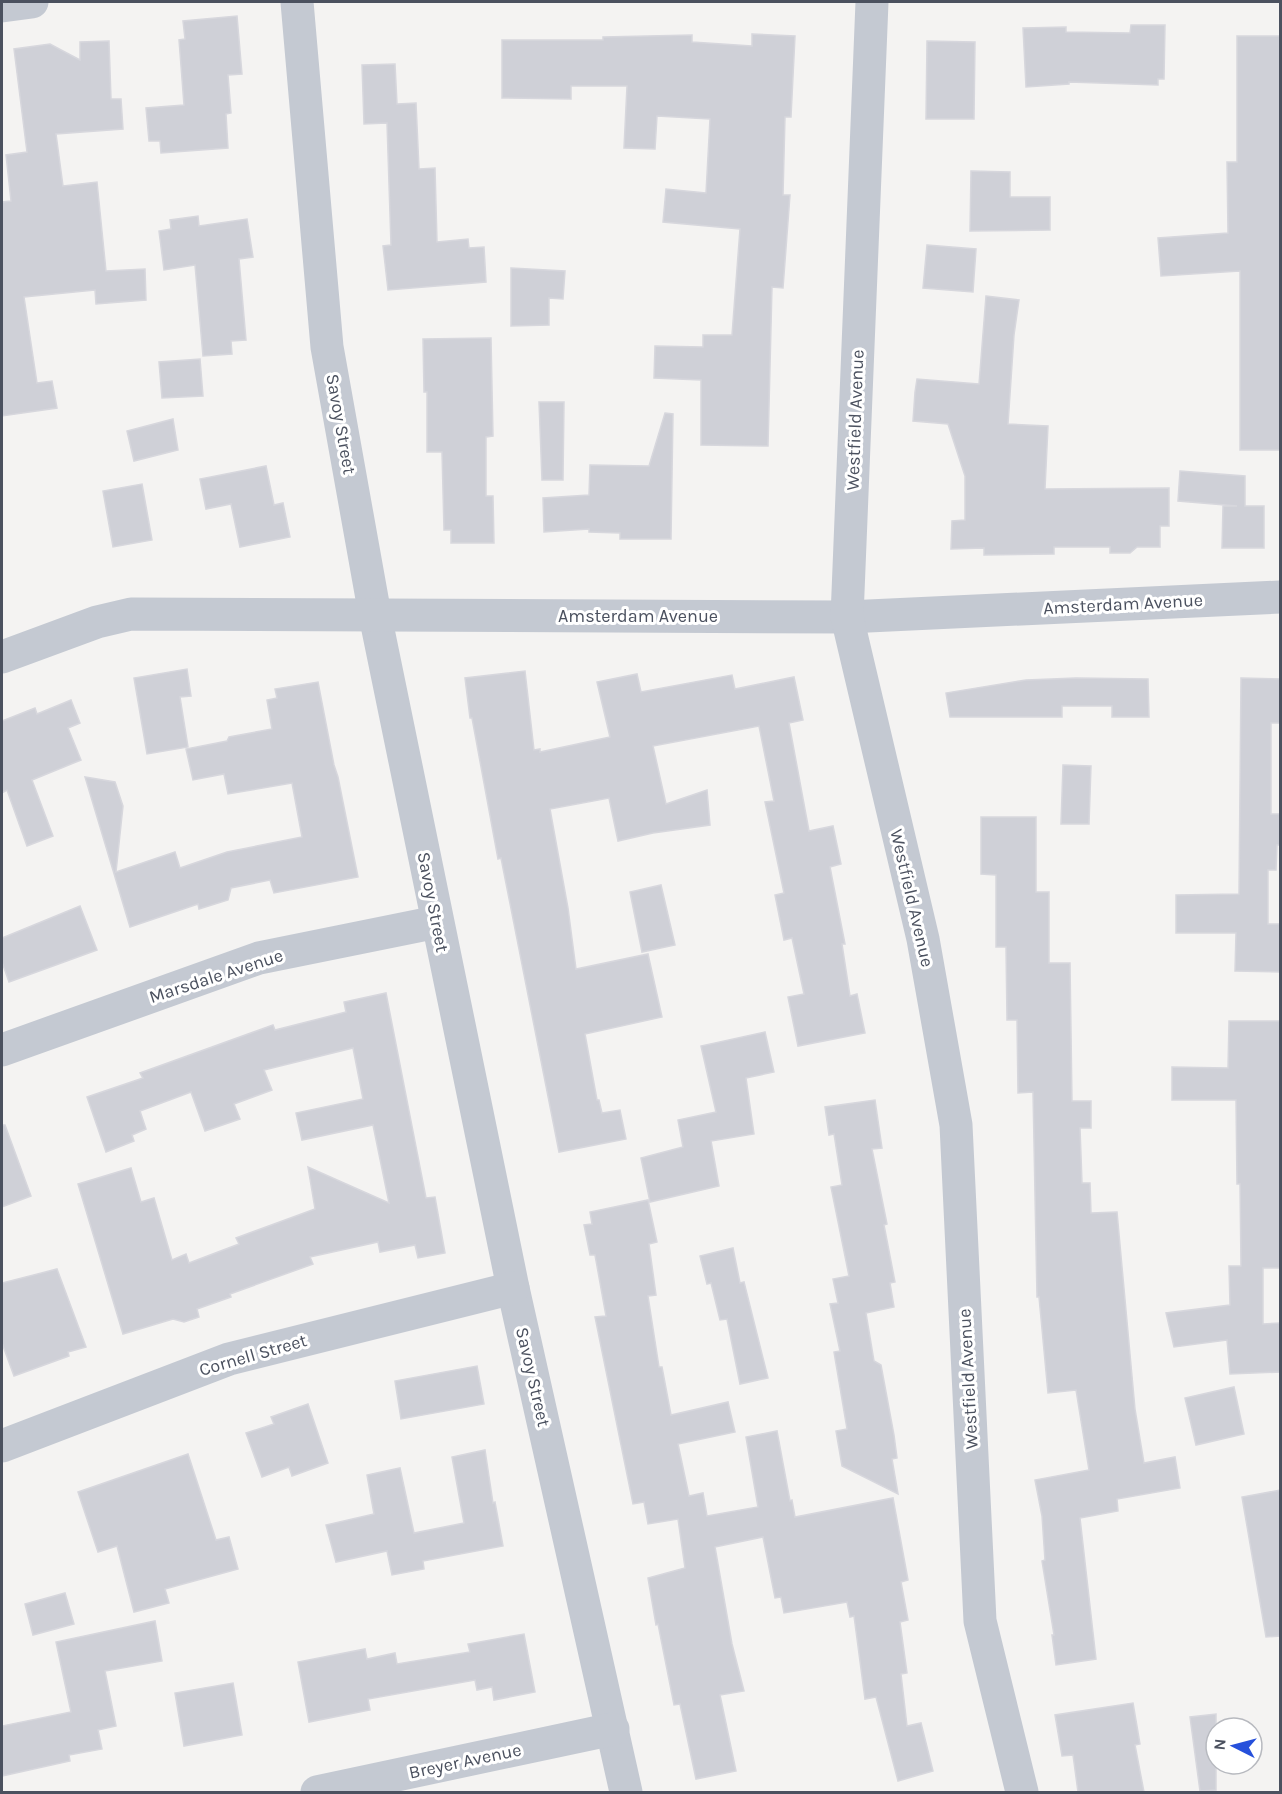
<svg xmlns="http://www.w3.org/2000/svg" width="1282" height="1794" font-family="Karla,sans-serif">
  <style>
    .building { fill: #cfd0d7; stroke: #d7d7dd; stroke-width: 1.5 }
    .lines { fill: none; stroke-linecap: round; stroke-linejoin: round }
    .minor { stroke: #c4c9d2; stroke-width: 33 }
    .tertiary { stroke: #c4c9d2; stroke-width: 33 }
    .labels { text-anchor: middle; stroke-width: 6; stroke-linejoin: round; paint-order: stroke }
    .street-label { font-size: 18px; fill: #4b515f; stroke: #fff }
  </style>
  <rect width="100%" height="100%" fill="#f4f3f2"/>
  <g class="building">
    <path d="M237,16L242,74L228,75L231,113L226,114L228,148L161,153L160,141H149L146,108L184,105L179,40L185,39L183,21Z"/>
    <path d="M1131,25H1165L1164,79H1158V85L1069,82V84L1026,87L1023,28L1066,27V32L1130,33Z"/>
    <path d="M752,34L795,36L791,117H785L783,195H790L783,288L772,287L768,446L701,445V380L654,378L655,346L703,347V335H732L740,229L663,222L666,189L706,193L710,119L657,116L655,149L624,148L627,86H571V99L502,98V40H603V37L692,35V42L752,46Z"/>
    <path d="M1237,36H1281V450H1240V271L1161,276L1158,238L1228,233L1227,162H1237Z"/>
    <path d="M109,41L111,99H121L123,129L56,134L63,186L97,182L106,271L145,269L146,300L96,304L95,290L24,297L37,383L52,381L57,408L2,416V202L11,201L6,155L27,152L14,49L50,44L80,60V42Z"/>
    <path d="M927,41L975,42L974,119H926Z"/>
    <path d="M395,64L397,104L416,103L419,169L435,168L437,242L468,239L469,248L484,247L486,282L388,290L383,246L391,245L387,123L364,124L362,65Z"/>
    <path d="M971,171L1010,172V197H1050V230L970,231Z"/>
    <path d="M198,216L199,226L247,219L253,257L239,259L246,340L231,341L232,354L203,356L195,265L164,270L159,231L171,229L170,220Z"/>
    <path d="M927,245L976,249L973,292L923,288Z"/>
    <path d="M511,268L565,271L563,299L549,298V325L511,326Z"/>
    <path d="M986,296L1019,300L1014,335L1008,424L1048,426L1045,489L1169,488V526H1160V547H1137L1130,553H1110V547H1054V554L984,555V548L951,549L952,521L965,520V476L948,424L913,421L915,392L917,379L979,384Z"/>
    <path d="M491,338L493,436L486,437V496H493L494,543H451V530H444L442,452H427V392H424L423,339Z"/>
    <path d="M200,359L203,396L162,398L159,362Z"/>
    <path d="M539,402H564L563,480H542Z"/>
    <path d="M665,413L673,414L671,539H620V533L589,532V529L544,532L543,498L589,495L590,465L649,466Z"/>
    <path d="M173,419L178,450L134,461L127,431Z"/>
    <path d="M266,466L274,505L283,503L290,537L240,547L231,504L206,509L200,479Z"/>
    <path d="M1180,471L1245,476V506H1264V548H1222L1223,506H1237L1178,501Z"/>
    <path d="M142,484L152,540L113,547L103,491Z"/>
    <path d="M187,669L191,696L180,697L188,747L147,754L134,678Z"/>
    <path d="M525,671L534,750L540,749V752L610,737L597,682L637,674L641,692L732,675L735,689L794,677L803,720L789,723L809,831L833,826L841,864L830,867L845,944H842L850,996L857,994L865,1033L798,1046L788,997L804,994L792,938L784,940L775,895L784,893L765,802L774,801L759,726L653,746L666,804L707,790L710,825L653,833L618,841L609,798L550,809L568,908L576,969L648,954L662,1017L585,1034L597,1100H599L602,1113L620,1110L626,1139L559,1152L501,858L498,859L472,718H470L465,678Z"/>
    <path d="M1076,678L1148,679L1149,717H1112V706H1062V717H950L946,693L1026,680Z"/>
    <path d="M1241,678L1281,679V723H1271V814H1281V845H1277L1276,870H1268V924H1281V972L1235,971L1236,933H1176V895L1239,894Z"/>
    <path d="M318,682L334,765L338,777L358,877L274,893L270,880L231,888L228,900L199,909L198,904L130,927L85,777L115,782L123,806L116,872L175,852L180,868L227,852L302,837L292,783L228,794L224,774L193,780L186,749L227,741L229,737L272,729L267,700L277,698L275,689Z"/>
    <path d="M71,700L80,723L68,728L81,760L32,780L53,836L27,846L7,790L2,793V721L35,708L37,714Z"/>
    <path d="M1063,765L1091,766L1089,824H1061Z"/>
    <path d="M981,817H1036V892H1049V963H1070L1072,1101H1091V1128H1080L1082,1183H1090L1091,1213L1117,1212L1135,1409L1144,1463L1175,1457L1180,1488L1117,1499L1118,1511L1080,1518L1096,1659L1056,1665L1052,1635H1054L1042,1561L1045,1560L1042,1516L1035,1480L1089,1470L1076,1390L1048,1393L1039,1297H1037L1033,1092L1018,1093L1017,1020H1007L1006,947H996V875L981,874Z"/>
    <path d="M661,885L675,945L642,952L630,892Z"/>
    <path d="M80,906L97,950L9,982L2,962V938Z"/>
    <path d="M386,993L426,1198L435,1197L445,1253L418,1258L415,1245L380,1252L378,1242L310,1257L313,1264L230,1294L231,1297L197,1309L199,1317L184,1322L173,1319L123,1334L78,1184L131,1168L141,1202L154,1198L172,1260L186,1254L189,1263L239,1244L236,1238L315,1209L308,1167L389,1203L373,1125L302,1140L296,1113L363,1099L353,1048L264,1070L272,1090L234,1104L240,1119L205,1131L191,1092L140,1111L146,1129L132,1135L134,1141L106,1152L87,1097L143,1078L140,1073L273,1025L275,1030L346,1012L344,1002Z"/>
    <path d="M1229,1021H1281V1268H1263V1324L1281,1323V1372L1230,1374L1227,1340L1174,1347L1166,1313L1230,1305L1229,1266H1241L1240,1184H1237L1236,1100H1172V1067L1228,1068Z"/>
    <path d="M765,1032L774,1072L746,1078L754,1134L711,1141L719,1186L650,1202L641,1158L683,1147L678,1120L716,1112L701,1046Z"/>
    <path d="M875,1100L882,1148L872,1149L887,1224L884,1225L895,1282L890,1283L894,1307L866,1313L874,1361L881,1365L894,1435L897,1458L892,1459L898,1494L842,1466L836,1431L847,1429L834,1352L840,1351L830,1304L838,1303L833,1279L849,1276L831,1187L842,1185L834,1134L829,1135L825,1107Z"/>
    <path d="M2,1125H5L31,1196L2,1207Z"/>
    <path d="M648,1200L657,1242L649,1244L656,1295L648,1296L659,1367H662L671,1415L728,1402L735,1432L678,1444L689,1496L703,1493L707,1516L758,1507L746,1437L777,1431L790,1501L792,1500L795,1517L893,1498L908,1580L901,1582L908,1620L900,1622L907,1673L901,1674L907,1726L921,1723L933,1771L898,1781L876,1697L865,1699L854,1616L850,1617L847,1602L784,1613L781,1597L775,1598L763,1537L715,1547L732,1644L744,1691L720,1695L736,1771L696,1779L680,1704L674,1705L658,1624L656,1625L648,1578L685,1568L678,1519L648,1524L644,1502L633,1504L595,1317L606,1316L595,1255H590L584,1225L592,1224L590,1212Z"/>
    <path d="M733,1248L740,1283L744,1282L768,1378L740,1384L727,1319L720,1320L711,1283L707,1284L700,1256Z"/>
    <path d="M57,1269L86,1347L68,1352L69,1356L14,1376L2,1343V1283Z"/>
    <path d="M477,1366L484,1404L401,1419L395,1381Z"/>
    <path d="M1234,1387L1244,1434L1196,1445L1185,1398Z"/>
    <path d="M308,1404L328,1463L292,1476L289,1467L262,1477L246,1433L274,1424L271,1417Z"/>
    <path d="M485,1450L493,1503L495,1502L503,1546L423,1561L424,1569L392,1575L387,1551L336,1562L326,1525L374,1514L367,1475L400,1468L414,1533L464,1523L452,1457Z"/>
    <path d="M188,1454L216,1540L229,1537L238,1569L165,1589L169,1603L134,1612L117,1546L98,1552L78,1492Z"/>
    <path d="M1281,1490V1636L1266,1637L1242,1497Z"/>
    <path d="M65,1593L74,1624L33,1635L25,1604Z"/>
    <path d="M155,1621L162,1661L105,1671L116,1726L98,1730L102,1749L69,1755L70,1761L2,1776V1726L71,1712L56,1642Z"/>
    <path d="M524,1634L535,1692L494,1700L492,1687L477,1690L475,1680L368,1699L370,1710L309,1722L298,1662L365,1649L367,1659L395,1653L397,1664L470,1652L468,1644Z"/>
    <path d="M233,1683L242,1735L184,1746L175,1693Z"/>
    <path d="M1133,1703L1140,1744L1135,1745L1144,1792H1078L1073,1755L1062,1756L1055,1715Z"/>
    <path d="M1216,1714V1790L1200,1791L1190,1717Z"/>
  </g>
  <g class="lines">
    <g class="minor">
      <path d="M297,2L327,347L375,615L513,1288L626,1792"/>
      <path d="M2,657L97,622L131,614L847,617L1280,597"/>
      <path d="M2,1050L259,958L437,922"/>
      <path d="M2,1446L229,1359L513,1288"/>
      <path d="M317,1792L613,1729"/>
    </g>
    <g class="tertiary">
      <path d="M872,2L847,617L923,939L956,1125L980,1621L1022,1792"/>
      <path d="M2,6L32,2"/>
    </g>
  </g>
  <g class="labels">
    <g class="street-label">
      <text transform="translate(855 420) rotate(-88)" y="6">Westfield Avenue</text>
      <text transform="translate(341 424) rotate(80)" y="6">Savoy Street</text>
      <text transform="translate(1123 604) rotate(-3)" y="6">Amsterdam Avenue</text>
      <text x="638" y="622">Amsterdam Avenue</text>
      <text transform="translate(912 898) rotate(77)" y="6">Westfield Avenue</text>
      <text transform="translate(433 902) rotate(79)" y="6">Savoy Street</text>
      <text transform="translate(216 976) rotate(-18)" y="6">Marsdale Avenue</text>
      <text transform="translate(253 1355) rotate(-16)" y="6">Cornell Street</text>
      <text transform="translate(533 1377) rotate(77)" y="6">Savoy Street</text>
      <text transform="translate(968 1379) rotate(-93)" y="6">Westfield Avenue</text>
      <text transform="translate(465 1761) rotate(-12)" y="6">Breyer Avenue</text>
    </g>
  </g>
  <rect width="1282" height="1794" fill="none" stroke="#4b515f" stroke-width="6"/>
  <g transform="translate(1234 1746) rotate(276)"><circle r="28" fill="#ffffff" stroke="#b7b9bf" stroke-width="1.5"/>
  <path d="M0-4.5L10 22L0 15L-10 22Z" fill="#2650db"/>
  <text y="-9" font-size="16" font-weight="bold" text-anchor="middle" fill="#4b515f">N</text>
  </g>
</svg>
